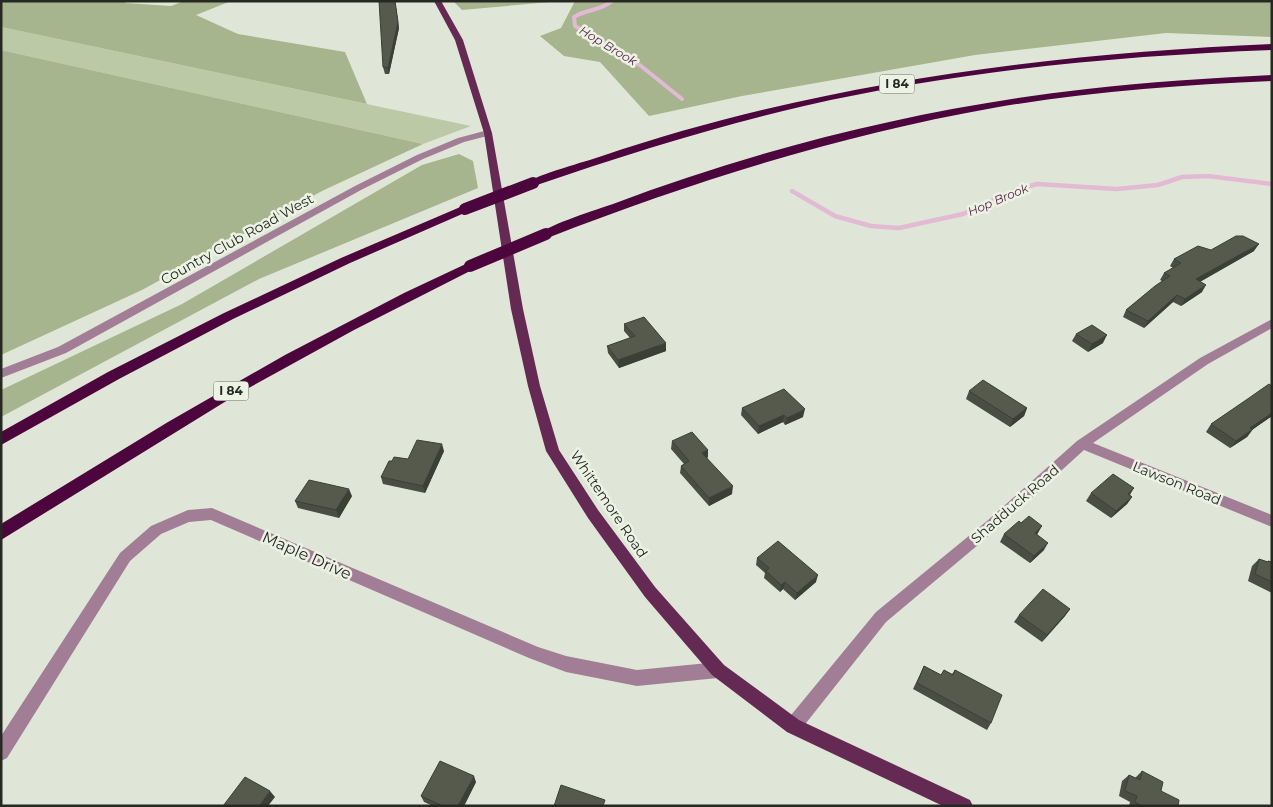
<svg xmlns="http://www.w3.org/2000/svg" width="1273" height="807" font-family="Montserrat,sans-serif">
  <style>
    .green { fill: #bcc9a6 }
    .forest { fill: #a6b58d }
    .lines { fill: none; stroke-linecap: round; stroke-linejoin: round }
    .stream-far1 { stroke: #e3bad4; stroke-width: 4 }
    .stream { stroke: #e3bad4; stroke-width: 4.5 }
    .minor { fill: #a17e95; fill-rule: evenodd }
    .major { fill: #642a54; fill-rule: evenodd }
    .highway { fill: #4d053d; fill-rule: evenodd }
    .highway-bridge { stroke: #4d053d; stroke-width: 12 }
    .wall { fill: #494d42 }
    .shaded-wall { fill: #3c3f36 }
    .building { fill: #555a4d; stroke: #3c3f36 }
    .labels { text-anchor: middle; stroke-width: 5; stroke-linejoin: round; paint-order: stroke }
    .far-water-label { font-size: 12px; font-style: italic; fill: #501f43; stroke: #edf3e4 }
    .shield { fill: #edf3e4; stroke: #62655c; stroke-width: 1 }
    .shield-label { font-size: 12px; font-weight: bold; fill: #262822 }
    .street-label { font-size: 14px; fill: #262822; stroke: #edf3e4 }
    .near-street-label { font-size: 16px; fill: #262822; stroke: #edf3e4 }
  </style>
  <rect width="100%" height="100%" fill="#e0e6d7"/>
  <path class="green" d="M1,27L471,126L423,144L1,50Z"/>
  <g class="forest">
    <path d="M1,1H127L125,3L171,6L184,1H231L196,15L238,34L345,52L367,104L1,27Z"/>
    <path d="M453,1H561L462,10Z"/>
    <path d="M575,1H1272V37L1166,33L975,55L742,96L649,116L600,62L564,56L540,36L561,28Z"/>
    <path d="M1,50L423,144L322,191L142,290L1,355Z"/>
    <path d="M459,154L473,161L478,188L259,279L1,417V390L182,304L422,165Z"/>
  </g>
  <g class="lines">
    <path class="stream-far1" d="M612,1C601,11 586,9 574,17L575,26L641,66L682,99"/>
    <path class="stream" d="M792,191L835,216L871,226L899,228L963,214L1015,190L1037,184L1117,189L1158,185L1182,177L1208,176L1272,184"/>
    <g class="minor">
      <path d="M488,130L491,131V135L464,142L423,159L361,190L66,353L1,378V369L58,347L355,186L417,155L458,138Z"/>
      <path d="M1272,319V328L1208,364L1093,443L1272,515V527L1084,450L997,529L886,622L799,732L793,734L787,732L784,726L787,720L876,612L987,521L1077,441L1200,358Z"/>
      <path d="M212,508L538,647L566,656L637,670L718,662L724,665L726,670L724,675L718,678L637,686L566,672L529,658L211,520L189,522L161,534L130,561L7,758L1,761V736L120,553L151,526L188,510Z"/>
    </g>
    <path class="major" d="M434,1H441L463,40L492,133L523,309L540,386L559,450L598,510L655,587L724,665L799,720L970,800L973,806H943L787,732L712,675L645,597L588,518L546,451L528,386L511,309L484,133L455,40Z"/>
    <g class="highway">
      <path d="M1272,44V50C1114,56 958,71 804,106C714,127 625,155 537,185L533,186L527,183C535,175 588,161 602,156C818,83 1045,54 1272,44Z"/>
      <path d="M1272,75V81C1178,85 1085,92 993,108C841,135 694,181 550,237L546,238L540,234C547,225 599,209 613,204C764,147 926,107 1087,89C1148,82 1210,78 1272,75Z"/>
      <path d="M465,205L469,207V211L350,263L233,319L119,379L1,445V432L108,372L224,313L341,258Z"/>
      <path d="M470,262L476,266L474,269L354,330L236,395L1,540V524L168,422L285,355L404,293Z"/>
    </g>
    <g class="highway-bridge">
      <path d="M465,209L533,183"/>
      <path d="M470,266L546,234"/>
    </g>
  </g>
  <g class="wall">
    <path d="M395,1L399,28L389,74H385L383,67Z"/>
    <path d="M1211,250L1254,251L1200,282L1202,292L1181,306L1173,302L1144,328L1123,317L1126,310L1162,281L1160,280L1164,273L1173,268L1170,266L1174,259Z"/>
    <path d="M624,324L666,351L619,368L608,353L607,346L630,338L624,331Z"/>
    <path d="M1076,334L1103,343L1088,352L1072,341Z"/>
    <path d="M1272,386V416L1253,429L1247,437L1230,448L1206,432L1211,424Z"/>
    <path d="M969,391L1027,408L1024,416L1010,427L966,399Z"/>
    <path d="M742,408L803,417L785,425L783,422L758,434L741,415Z"/>
    <path d="M672,441L708,450V457L707,458L732,494L709,506L680,473L681,466L684,464L671,449Z"/>
    <path d="M444,451L425,493L383,484L381,477L408,459Z"/>
    <path d="M1134,488L1130,495L1132,497L1127,504L1111,518L1086,501L1091,493Z"/>
    <path d="M352,496L339,518L298,508L295,501Z"/>
    <path d="M1038,533L1037,534L1044,550L1030,563L1000,542L1004,534Z"/>
    <path d="M757,558L816,582L795,600L783,589L780,592L764,578L765,573L756,565Z"/>
    <path d="M1259,559L1267,562L1268,561L1272,562V593L1248,581L1252,566Z"/>
    <path d="M1070,609L1065,616L1042,642L1014,622L1019,615Z"/>
    <path d="M924,666L941,675L944,670L952,674L955,670L991,723L987,730L913,689Z"/>
    <path d="M1142,771L1161,791L1178,806H1129L1130,802L1119,796L1122,781L1129,775L1135,778Z"/>
    <path d="M476,782L464,806H433L424,802L421,796Z"/>
  </g>
  <g class="shaded-wall">
    <path d="M395,1L399,28L389,74L388,68Z"/>
    <path d="M1259,244L1254,251L1192,286L1196,279Z"/>
    <path d="M1206,285L1202,292L1181,306L1185,299Z"/>
    <path d="M1177,295L1173,302L1144,328L1148,321Z"/>
    <path d="M1107,335L1103,343L1088,352L1092,344Z"/>
    <path d="M666,343V351L619,368L618,360Z"/>
    <path d="M1027,408L1024,416L1010,427L1013,419Z"/>
    <path d="M805,409L803,417L785,425L787,418Z"/>
    <path d="M1272,413V416L1252,430L1253,429L1247,437L1230,448L1236,441L1250,428Z"/>
    <path d="M784,415L783,422L758,434L759,426Z"/>
    <path d="M442,444L444,451L425,493L423,486Z"/>
    <path d="M708,450V457L702,460V453Z"/>
    <path d="M733,486L732,494L709,506V498Z"/>
    <path d="M349,489L352,496L339,518L336,510Z"/>
    <path d="M1132,497L1127,504L1111,518L1116,511Z"/>
    <path d="M1042,526L1038,533L1031,540L1035,533Z"/>
    <path d="M1048,543L1044,550L1030,563L1034,556Z"/>
    <path d="M818,575L816,582L795,600L797,593Z"/>
    <path d="M785,582L783,589L780,592L781,585Z"/>
    <path d="M1070,609L1065,616L1042,642L1047,635Z"/>
    <path d="M474,776L476,782L464,806H458Z"/>
    <path d="M270,791L275,797L268,806H259Z"/>
  </g>
  <g class="building">
    <path d="M379,1H395L398,22L388,68L383,67Z"/>
    <path d="M1236,236H1243L1259,244L1196,279L1206,285L1185,299L1177,295L1148,321L1126,310L1155,286L1170,276L1164,273L1181,263L1174,259L1198,246L1211,250Z"/>
    <path d="M644,317L666,343L618,360L607,346L635,336L624,324Z"/>
    <path d="M1092,325L1107,335L1092,344L1076,334Z"/>
    <path d="M983,380L1027,408L1013,419L969,391Z"/>
    <path d="M1269,384L1272,386V413L1250,428L1253,429L1236,441L1211,424L1249,398Z"/>
    <path d="M784,389L805,409L787,418L784,415L759,426L742,408Z"/>
    <path d="M692,432L708,450L702,453L733,486L709,498L681,466L689,461L672,441Z"/>
    <path d="M417,440L442,444L423,486L381,477L389,461H392L394,457L408,459Z"/>
    <path d="M1113,474L1134,488L1128,494L1132,497L1116,511L1091,493Z"/>
    <path d="M309,480L349,489L336,510L295,501Z"/>
    <path d="M1029,516L1042,526L1035,533L1048,543L1034,556L1004,534L1019,521L1021,523Z"/>
    <path d="M778,541L818,575L797,593L785,582L781,585L766,571L769,568L757,558Z"/>
    <path d="M1259,559L1268,562V561L1272,562V582L1255,574Z"/>
    <path d="M1043,589L1070,609L1047,635L1019,615Z"/>
    <path d="M924,666L941,675L944,670L953,675L955,670L1002,695L991,723L917,683Z"/>
    <path d="M440,761L474,776L458,806H443L421,796Z"/>
    <path d="M1142,771L1163,782L1161,791L1179,800L1178,806H1142L1135,802L1137,796L1125,791L1129,775L1140,780Z"/>
    <path d="M245,777L270,791L259,806H223Z"/>
    <path d="M561,785L605,800L603,806H554Z"/>
  </g>
  <g class="labels">
    <g class="far-water-label">
      <text transform="translate(608 46) rotate(31)" y="4">Hop Brook</text>
      <text transform="translate(998 200) rotate(-23)" y="4">Hop Brook</text>
    </g>
    <g class="shield">
      <rect x="879.5" y="74.5" width="35" height="19" rx="4"/>
      <rect x="213.5" y="381.5" width="35" height="19" rx="4"/>
    </g>
    <g class="shield-label">
      <text x="897" y="88">I 84</text>
      <text x="231" y="395">I 84</text>
    </g>
    <g class="street-label">
      <text transform="translate(237 239) rotate(-29)" y="5">Country Club Road West</text>
      <text transform="translate(1177 483) rotate(22)" y="5">Lawson Road</text>
      <text transform="translate(609 504) rotate(56)" y="5">Whittemore Road</text>
      <text transform="translate(1015 504) rotate(-41)" y="5">Shadduck Road</text>
    </g>
    <g class="near-street-label">
      <text transform="translate(307 555) rotate(24)" y="6">Maple Drive</text>
    </g>
  </g>
  <rect width="1273" height="807" fill="none" stroke="#262822" stroke-width="5"/>
</svg>
